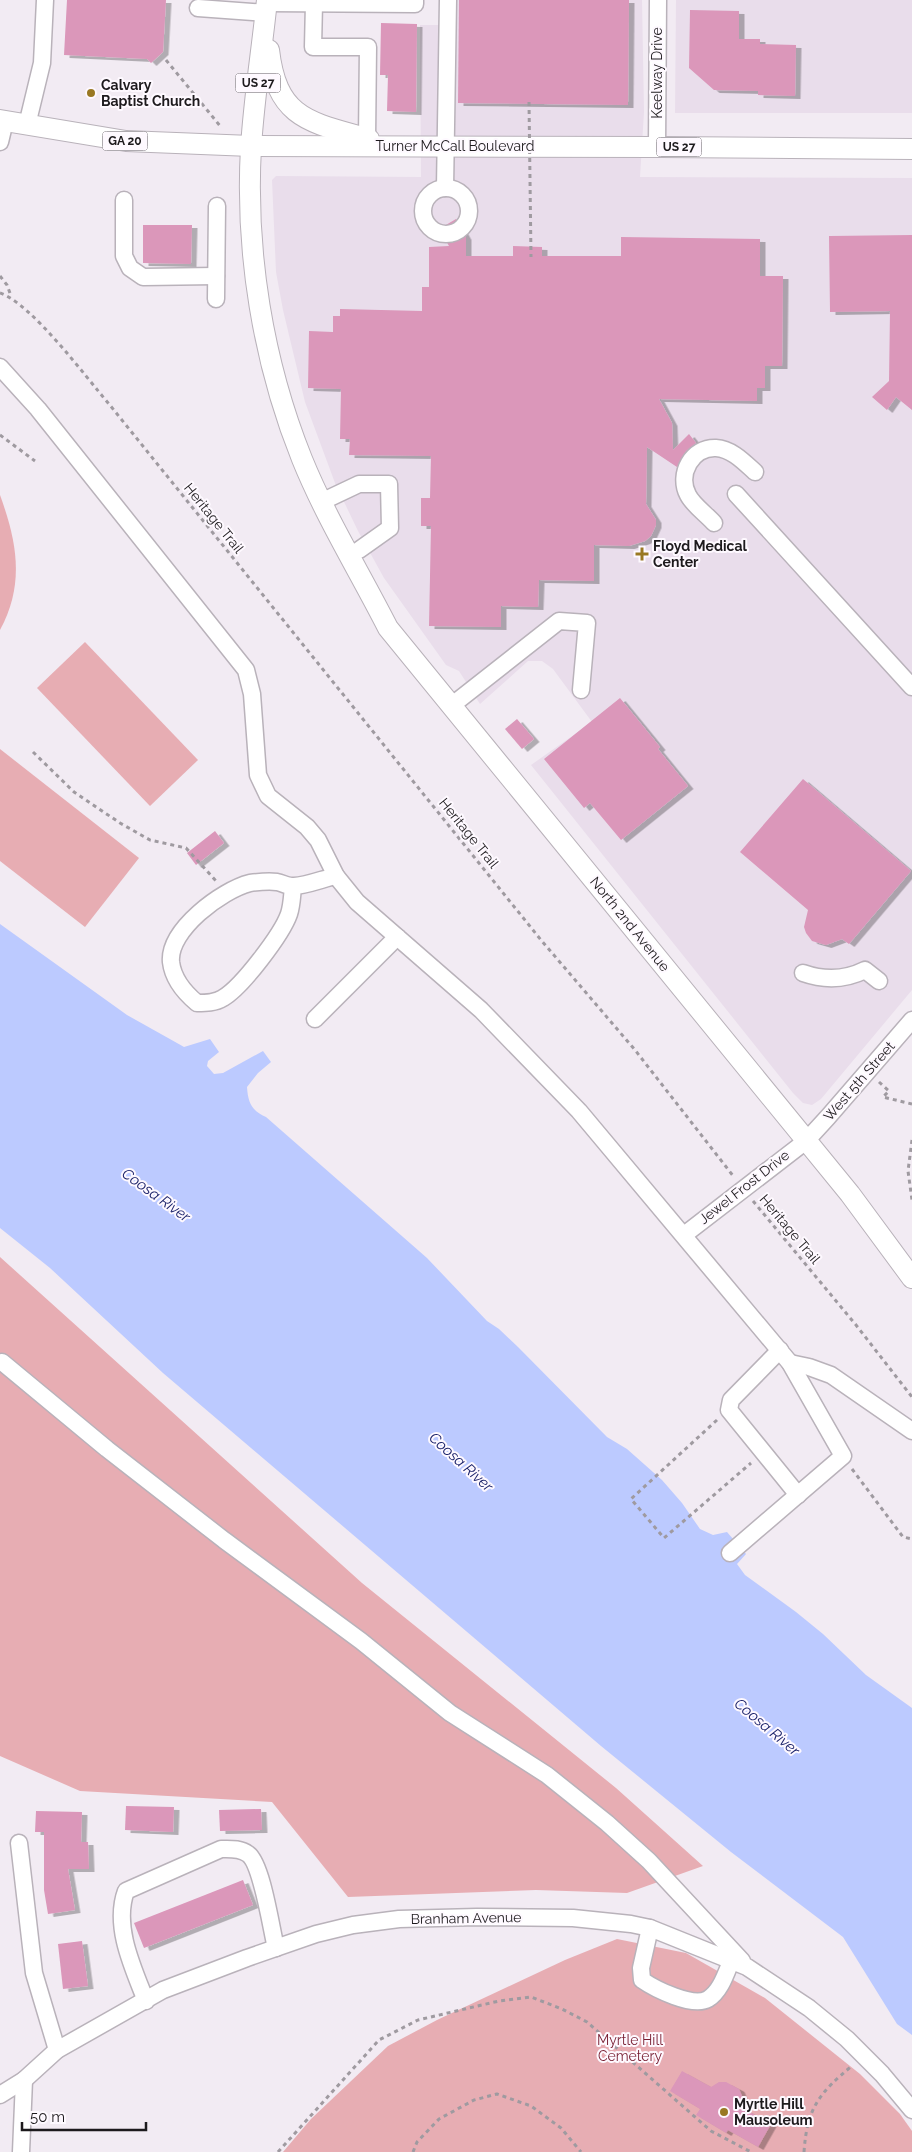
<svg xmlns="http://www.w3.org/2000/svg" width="912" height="2152" font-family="Raleway,sans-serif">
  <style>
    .built { fill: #e9ddeb }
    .green { fill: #e7adb3 }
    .water { fill: #bccaff }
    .building { fill: #db97ba; filter: url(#shadow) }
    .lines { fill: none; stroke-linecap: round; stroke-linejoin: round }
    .minor-casing { stroke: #b9b2ba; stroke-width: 19 }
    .major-casing { stroke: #b9b2ba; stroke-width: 22 }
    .path { stroke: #9f9aa0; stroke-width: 3; stroke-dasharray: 4 4; stroke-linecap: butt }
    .minor { stroke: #fff; stroke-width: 16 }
    .major { stroke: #fff; stroke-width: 20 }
    .path-bridge { stroke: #9f9aa0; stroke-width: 3; stroke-dasharray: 4 4; stroke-linecap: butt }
    .poi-dot { fill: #997822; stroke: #fef9ff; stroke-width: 2 }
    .labels { text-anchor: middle; stroke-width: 4; stroke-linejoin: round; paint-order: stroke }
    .shield { fill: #fef9ff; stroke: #605d61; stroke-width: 1 }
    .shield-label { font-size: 12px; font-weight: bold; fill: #1d1a1d }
    .street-label { font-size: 14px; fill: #1d1a1d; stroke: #fef9ff }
    .poi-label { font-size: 14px; font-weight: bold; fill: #1d1a1d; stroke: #fef9ff; text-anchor: start }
    .park-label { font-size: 14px; fill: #771d31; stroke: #fef9ff }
    .water-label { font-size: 15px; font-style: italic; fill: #1b226a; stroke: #fef9ff }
  </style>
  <defs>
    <filter id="shadow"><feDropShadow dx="5.5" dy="3" stdDeviation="0" flood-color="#0004"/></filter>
  </defs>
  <rect width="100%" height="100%" fill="#f2ebf3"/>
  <g class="built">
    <path d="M446,0H642L644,112L640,177L912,178V990L821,1099L812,1105L803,1103L793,1093L531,765L592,722L553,669L542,661H528L480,704L459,671L446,665L384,578L358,531L335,483L305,402L283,310L276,272L272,180L276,176L421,177L420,25H446Z"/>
    <path d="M676,0H912V113H675Z"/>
  </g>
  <g class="green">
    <path d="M0,495C17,542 25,584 0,630Z"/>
    <path d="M85,642L198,760L150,806L37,688Z"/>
    <path d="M0,749L139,858L85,927L0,861Z"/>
    <path d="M0,1257L362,1583L616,1788L703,1866L627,1893L536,1890L348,1897L272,1802L80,1791L0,1756Z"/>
    <path d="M617,1939L686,1953L765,1998L860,2074L900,2114L912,2131V2152H283L311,2119L388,2046L437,2020L565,1960Z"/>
  </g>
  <path class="water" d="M0,924L127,1015L177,1043L184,1047L210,1039L219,1052L208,1061L207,1066L214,1074L223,1073L263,1051L271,1062L258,1073L247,1087C248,1103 252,1111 266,1117L427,1258L487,1321L499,1329L518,1347L607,1437L627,1449L662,1480L682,1503L700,1529L713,1535L727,1532L746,1554L737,1564L745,1575L796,1612L823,1634L866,1675L912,1708V2035L897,2024L843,1937L731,1852L601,1746L163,1373L50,1268L0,1228Z"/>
  <g class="building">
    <path d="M67,0H166L163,52L151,63L147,59L64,55Z"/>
    <path d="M459,0H629L628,105L458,103Z"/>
    <path d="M690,10L739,11V39H760V44L796,45L795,96L758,95V91L714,90L689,68Z"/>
    <path d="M381,23L417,24L416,112L387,111L388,75H380Z"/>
    <path d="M456,219L466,237V256H513V246L542,247V256H621V237L760,239V276H783L782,366H765V388H757V401L659,399L672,423L673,450L689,434L696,443L686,451L677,467L647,447L646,504L656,520V525L651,536L645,541L629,546L594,545V581L539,580L538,607L501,606V627L429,626L431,526H421V498H430L431,456L349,455L350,439H340L341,389L308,388L309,331L333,332V316H340V309L422,311V287H429V247L449,246L439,229Z"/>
    <path d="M143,225H192L191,264L143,263Z"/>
    <path d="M912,235V410L896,397L887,410L872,397L889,381L890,311L830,312L829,236Z"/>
    <path d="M620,698L660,747L658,749L688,786L621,840L590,803L584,808L544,759Z"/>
    <path d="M517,719L534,739L522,749L505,729Z"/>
    <path d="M803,779L911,871L849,944L842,939L826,945L812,941L806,933L804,927L808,910L740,852Z"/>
    <path d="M215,831L224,843L196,865L187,853Z"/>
    <path d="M126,1806L174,1807L173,1832L125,1830Z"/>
    <path d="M261,1809L262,1830L220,1831L219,1810Z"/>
    <path d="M36,1811L82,1812L81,1842H88L89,1869H68L75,1910L48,1914L44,1890V1832H35Z"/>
    <path d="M243,1880L253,1905L144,1948L134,1923Z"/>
    <path d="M82,1941L88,1986L63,1989L58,1944Z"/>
    <path d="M682,2071L711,2087L719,2082H726L739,2089L742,2096L743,2108L771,2124L758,2147L728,2130L726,2133L696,2115L700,2109L670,2091Z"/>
  </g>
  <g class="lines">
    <defs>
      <g id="minor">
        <path d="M267,3L415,4V0"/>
        <path d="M314,3L313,47H368L367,139"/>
        <path d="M198,8L266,13"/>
        <path d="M27,125L42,63L45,0"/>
        <path d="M0,142L5,121"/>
        <path d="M657,147L658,0"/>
        <path d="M445,188L448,0"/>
        <circle cx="446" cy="211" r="23"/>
        <path d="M124,200V256L130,268L143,277L216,276"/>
        <path d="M216,299L217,206"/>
        <path d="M0,367L38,409L246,670L252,694L258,775L268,796L307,827L318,840L336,876L357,902L481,1010L579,1111L790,1363L843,1456L730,1553"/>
        <path d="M736,494L912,687"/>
        <path d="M321,502L359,484H389L390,528L359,550"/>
        <path d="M714,523C706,514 693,505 688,495C677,474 692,447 716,448C732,449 744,462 755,472"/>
        <path d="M451,706L559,621L587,623L581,690"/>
        <path d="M293,887C292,895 292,905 289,914C282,934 242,987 223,998C215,1003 206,1003 197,1003C185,993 173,979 171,962C168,930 222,890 250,883C258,882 269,881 277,882C282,883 287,886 292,886C303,887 325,878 336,876"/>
        <path d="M803,973C823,980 845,980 865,970L879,981"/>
        <path d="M315,1019L397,937"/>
        <path d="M684,1235L806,1141L828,1117L912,1020"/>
        <path d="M780,1350L731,1400L729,1410L798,1495"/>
        <path d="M2,1362L107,1449L224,1540L361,1641L450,1713L547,1775L607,1823L649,1861L742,1961"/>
        <path d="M790,1363L809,1367L831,1375L912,1431"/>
        <path d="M19,1843L34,1973L57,2050"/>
        <path d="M650,1928L641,1968L642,1980C655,1989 693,2008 708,1999C721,1991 726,1973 732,1959"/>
        <path d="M146,2001C133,1968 113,1926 126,1891L221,1849C230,1849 240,1848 248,1854C262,1864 271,1928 276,1948"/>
        <path d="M0,2095L24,2080L57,2050L163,1990L247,1958L316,1934L353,1925L399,1919L477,1917L573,1918L631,1924L650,1928L747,1967L809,2008L847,2039L882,2074L912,2110"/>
        <path d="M21,2152L24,2080"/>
      </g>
      <g id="major">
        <path d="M267,0C262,49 254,98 251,147C245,252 263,362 302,459C326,518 359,571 388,628L850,1194L912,1278"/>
        <path d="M269,50C277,119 309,122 369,139"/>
        <path d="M0,120L126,141L251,146L661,147L912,149"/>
      </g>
    </defs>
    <use href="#minor" class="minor-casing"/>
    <use href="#major" class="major-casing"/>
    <g class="path">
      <path d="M166,60L221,127"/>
      <path d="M0,276L7,285L11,296"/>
      <path d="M0,293C32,304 85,376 109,404L541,940L635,1050L734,1177"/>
      <path d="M0,435L35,461"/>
      <path d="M33,752L74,792L120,823L150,840L186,848L217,882"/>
      <path d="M879,1082L889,1091L883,1097L912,1104"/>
      <path d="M912,1140L908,1171L912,1200"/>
      <path d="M753,1201L856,1325L912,1397"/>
      <path d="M717,1420L631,1499L664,1538L751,1463"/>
      <path d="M852,1469L903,1537L912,1539"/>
      <path d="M278,2152L379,2040L418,2020L499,2001L531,1997L562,2009L587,2022L711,2131L751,2152"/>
      <path d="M413,2152L417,2142L439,2119L474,2100L497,2094L531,2106L561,2128L581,2152"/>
      <path d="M804,2152C807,2108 819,2093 853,2065"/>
    </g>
    <use href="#minor" class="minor"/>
    <use href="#major" class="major"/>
    <path class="path-bridge" d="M529,102L531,257"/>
  </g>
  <g class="poi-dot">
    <circle cx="91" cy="93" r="5"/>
    <path d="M639.5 546.5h5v5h5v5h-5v5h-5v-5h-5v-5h5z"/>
    <circle cx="724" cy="2112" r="5"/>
  </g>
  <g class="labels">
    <g class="shield">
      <rect x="235.5" y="73.5" width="45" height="19" rx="4"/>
      <rect x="102.5" y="131.5" width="45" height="19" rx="4"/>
      <rect x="656.5" y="137.5" width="45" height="19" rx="4"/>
    </g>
    <g class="shield-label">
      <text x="258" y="87">US 27</text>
      <text x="125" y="145">GA 20</text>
      <text x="679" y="151">US 27</text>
    </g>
    <g class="street-label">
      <text transform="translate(657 73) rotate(-90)" y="5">Keelway Drive</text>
      <text x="455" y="151">Turner McCall Boulevard</text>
      <text transform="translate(214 518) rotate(51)" y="5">Heritage Trail</text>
      <text transform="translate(469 833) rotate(51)" y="5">Heritage Trail</text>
      <text transform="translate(630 924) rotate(51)" y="5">North 2nd Avenue</text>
      <text transform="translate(859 1081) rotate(-49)" y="5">West 5th Street</text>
      <text transform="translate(744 1187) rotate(-38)" y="5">Jewel Frost Drive</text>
      <text transform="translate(790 1229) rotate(50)" y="5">Heritage Trail</text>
      <text transform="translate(466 1918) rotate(-1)" y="5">Branham Avenue</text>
    </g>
    <g class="poi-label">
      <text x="101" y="90">Calvary<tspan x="101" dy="16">Baptist Church</tspan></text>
      <text x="653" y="551">Floyd Medical<tspan x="653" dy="16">Center</tspan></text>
      <text x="734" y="2109">Myrtle Hill<tspan x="734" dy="16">Mausoleum</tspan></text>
    </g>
    <g class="park-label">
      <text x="630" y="2045">Myrtle Hill<tspan x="630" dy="16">Cemetery</tspan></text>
    </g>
    <g class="water-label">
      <text transform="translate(156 1195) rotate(36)" y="5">Coosa River</text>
      <text transform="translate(461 1462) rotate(42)" y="5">Coosa River</text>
      <text transform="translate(767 1727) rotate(40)" y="5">Coosa River</text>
    </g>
  </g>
  <path d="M22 2122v8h124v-8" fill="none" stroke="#1d1a1d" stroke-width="2.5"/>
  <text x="30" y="2122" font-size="15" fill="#1d1a1d" stroke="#fef9ff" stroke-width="4" paint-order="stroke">50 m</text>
</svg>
